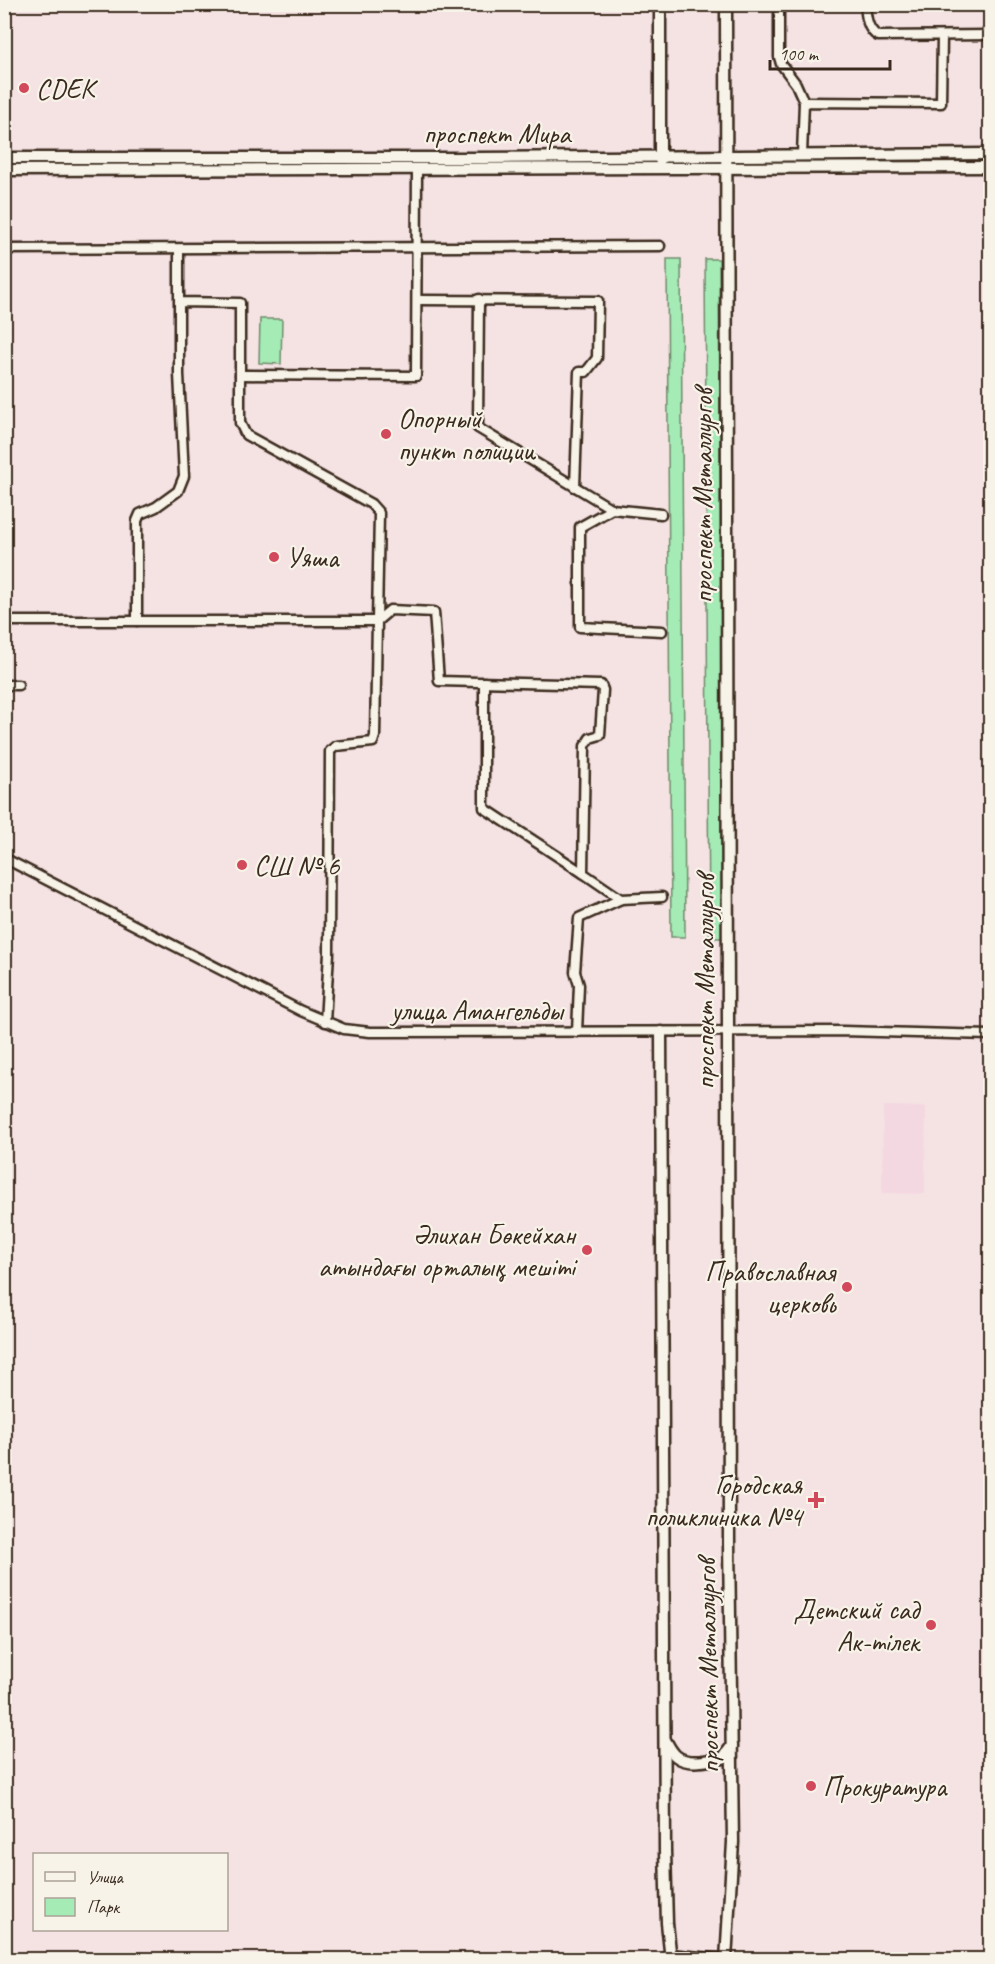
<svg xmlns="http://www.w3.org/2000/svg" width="995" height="1964" font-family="Caveat,sans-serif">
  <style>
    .built { fill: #f4d8e1 }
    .green { fill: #a5ebb6; stroke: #708a6a; stroke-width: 1.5 }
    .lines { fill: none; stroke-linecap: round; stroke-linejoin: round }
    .minor-casing { stroke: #3b2a1e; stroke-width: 13 }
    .major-casing { stroke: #3b2a1e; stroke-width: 15 }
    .minor { stroke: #f7f3e8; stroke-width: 8 }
    .major { stroke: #f7f3e8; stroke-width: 10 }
    .poi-dot { fill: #d1495b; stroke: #f7f3e8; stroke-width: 2 }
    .labels { text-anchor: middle; stroke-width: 4.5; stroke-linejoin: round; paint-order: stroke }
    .poi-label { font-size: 28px; fill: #3b2a1e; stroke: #f7f3e8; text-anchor: start }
    .street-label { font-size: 28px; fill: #3b2a1e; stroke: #f7f3e8 }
  </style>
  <rect width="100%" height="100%" fill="#f5e3e4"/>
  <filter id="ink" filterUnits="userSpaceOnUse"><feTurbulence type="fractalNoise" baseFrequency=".0167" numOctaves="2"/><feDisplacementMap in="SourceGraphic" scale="12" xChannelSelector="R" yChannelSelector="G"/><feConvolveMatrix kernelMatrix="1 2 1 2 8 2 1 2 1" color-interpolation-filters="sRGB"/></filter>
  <g filter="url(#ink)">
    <path class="built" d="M883,1106L926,1107L925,1194L882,1193Z"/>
    <g class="green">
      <path d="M667,259H681L685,937H671Z"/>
      <path d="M705,259H719L723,938H709Z"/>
      <path d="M260,319H282L281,364L259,363Z"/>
    </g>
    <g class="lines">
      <defs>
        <g id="minor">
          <path d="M779,4V57L781,64L796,84L804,102"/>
          <path d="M865,4C866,16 867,30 878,36L990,35"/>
          <path d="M802,155L804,102L941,103L942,36"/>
          <path d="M4,249L660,246"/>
          <path d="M179,249V374L184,476L178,491L156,507L140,514L137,521V621H377L379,513L371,504L246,435L240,423V303L180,302"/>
          <path d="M479,299L478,428L612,509L661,514"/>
          <path d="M417,300L598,301L597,358L586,372H579L575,487"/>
          <path d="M365,376L240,375L416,376L417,168"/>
          <path d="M612,509L580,527V627L662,631"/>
          <path d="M4,621H137"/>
          <path d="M484,682V808L583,873"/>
          <path d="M4,685H18"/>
          <path d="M4,858L301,1011L344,1029L370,1032L843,1031L990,1035"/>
          <path d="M325,1022L329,953L330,751L336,746L373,742L375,736L377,621L390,610L434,612L439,681L601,685L603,690L600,735L590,738L585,746L583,873L621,899"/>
          <path d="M577,1032L579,985L575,972L579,918L621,899L662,897"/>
        </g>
        <g id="major">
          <path d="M4,158H481L990,154"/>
          <path d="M660,160V4"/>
          <path d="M4,170L990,167"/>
          <path d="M661,1032L665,1851L667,1923L671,1960"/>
          <path d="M665,1740C668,1745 671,1752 676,1756C688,1766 709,1760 723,1758L732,1746"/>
          <path d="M671,1955L720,1960"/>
          <path d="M726,1960L733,1842L729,1543L726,4"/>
        </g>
      </defs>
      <use href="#minor" class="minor-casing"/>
      <use href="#major" class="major-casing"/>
      <use href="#minor" class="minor"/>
      <use href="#major" class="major"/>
    </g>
  </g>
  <g class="poi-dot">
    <circle cx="24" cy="88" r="6"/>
    <circle cx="386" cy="434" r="6"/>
    <circle cx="274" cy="557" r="6"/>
    <circle cx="242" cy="865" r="6"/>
    <circle cx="587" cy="1250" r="6"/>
    <circle cx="847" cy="1287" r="6"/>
    <path d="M813 1491h6v6h6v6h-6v6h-6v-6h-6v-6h6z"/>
    <circle cx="931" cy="1625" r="6"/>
    <circle cx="811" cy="1786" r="6"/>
  </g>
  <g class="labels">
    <g class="poi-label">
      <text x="36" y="98">CDEK</text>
      <text x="398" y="428">Опорный<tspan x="398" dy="32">пункт полиции</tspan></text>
      <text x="286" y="567">Уяша</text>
      <text x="254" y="875">СШ № 6</text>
      <text x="575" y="1244" text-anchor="end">Әлихан Бөкейхан<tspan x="575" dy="32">атындағы орталық мешіті</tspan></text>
      <text x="835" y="1281" text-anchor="end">Православная<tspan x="835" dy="32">церковь</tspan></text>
      <text x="802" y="1494" text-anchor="end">Городская<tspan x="802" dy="32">поликлиника №4</tspan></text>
      <text x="919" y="1619" text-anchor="end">Детский сад<tspan x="919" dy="32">Ак-тiлек</tspan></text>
      <text x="823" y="1796">Прокуратура</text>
    </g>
    <g class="street-label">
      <text x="497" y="143">проспект Мира</text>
      <text transform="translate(702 496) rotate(-90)" y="10">проспект Металлургов</text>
      <text transform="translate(704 982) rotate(-90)" y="10">проспект Металлургов</text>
      <text x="477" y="1020">улица Амангельды</text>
      <text transform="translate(707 1666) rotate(-91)" y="10">проспект Металлургов</text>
    </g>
  </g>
  <rect width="995" height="1964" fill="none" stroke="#f7f3e8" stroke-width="24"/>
  <rect x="12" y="12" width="971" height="1940" fill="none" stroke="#3b2a1e" stroke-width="2" filter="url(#ink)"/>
  <rect x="33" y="1853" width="195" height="78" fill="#f7f3e8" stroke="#aca397" stroke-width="1.5"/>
  <rect x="45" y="1872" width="30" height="9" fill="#f7f3e8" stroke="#aca397" stroke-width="1.5"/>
  <text x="87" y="1883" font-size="18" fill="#3b2a1e">Улица</text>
  <rect x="45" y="1898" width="30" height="18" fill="#a5ebb6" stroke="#aca397" stroke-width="1.5"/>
  <text x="87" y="1913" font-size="18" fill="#3b2a1e">Парк</text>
  <path d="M770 60v9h120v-9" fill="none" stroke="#3b2a1e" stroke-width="3"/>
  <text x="779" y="60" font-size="18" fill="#3b2a1e" stroke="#f7f3e8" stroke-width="4.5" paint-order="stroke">100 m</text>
</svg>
